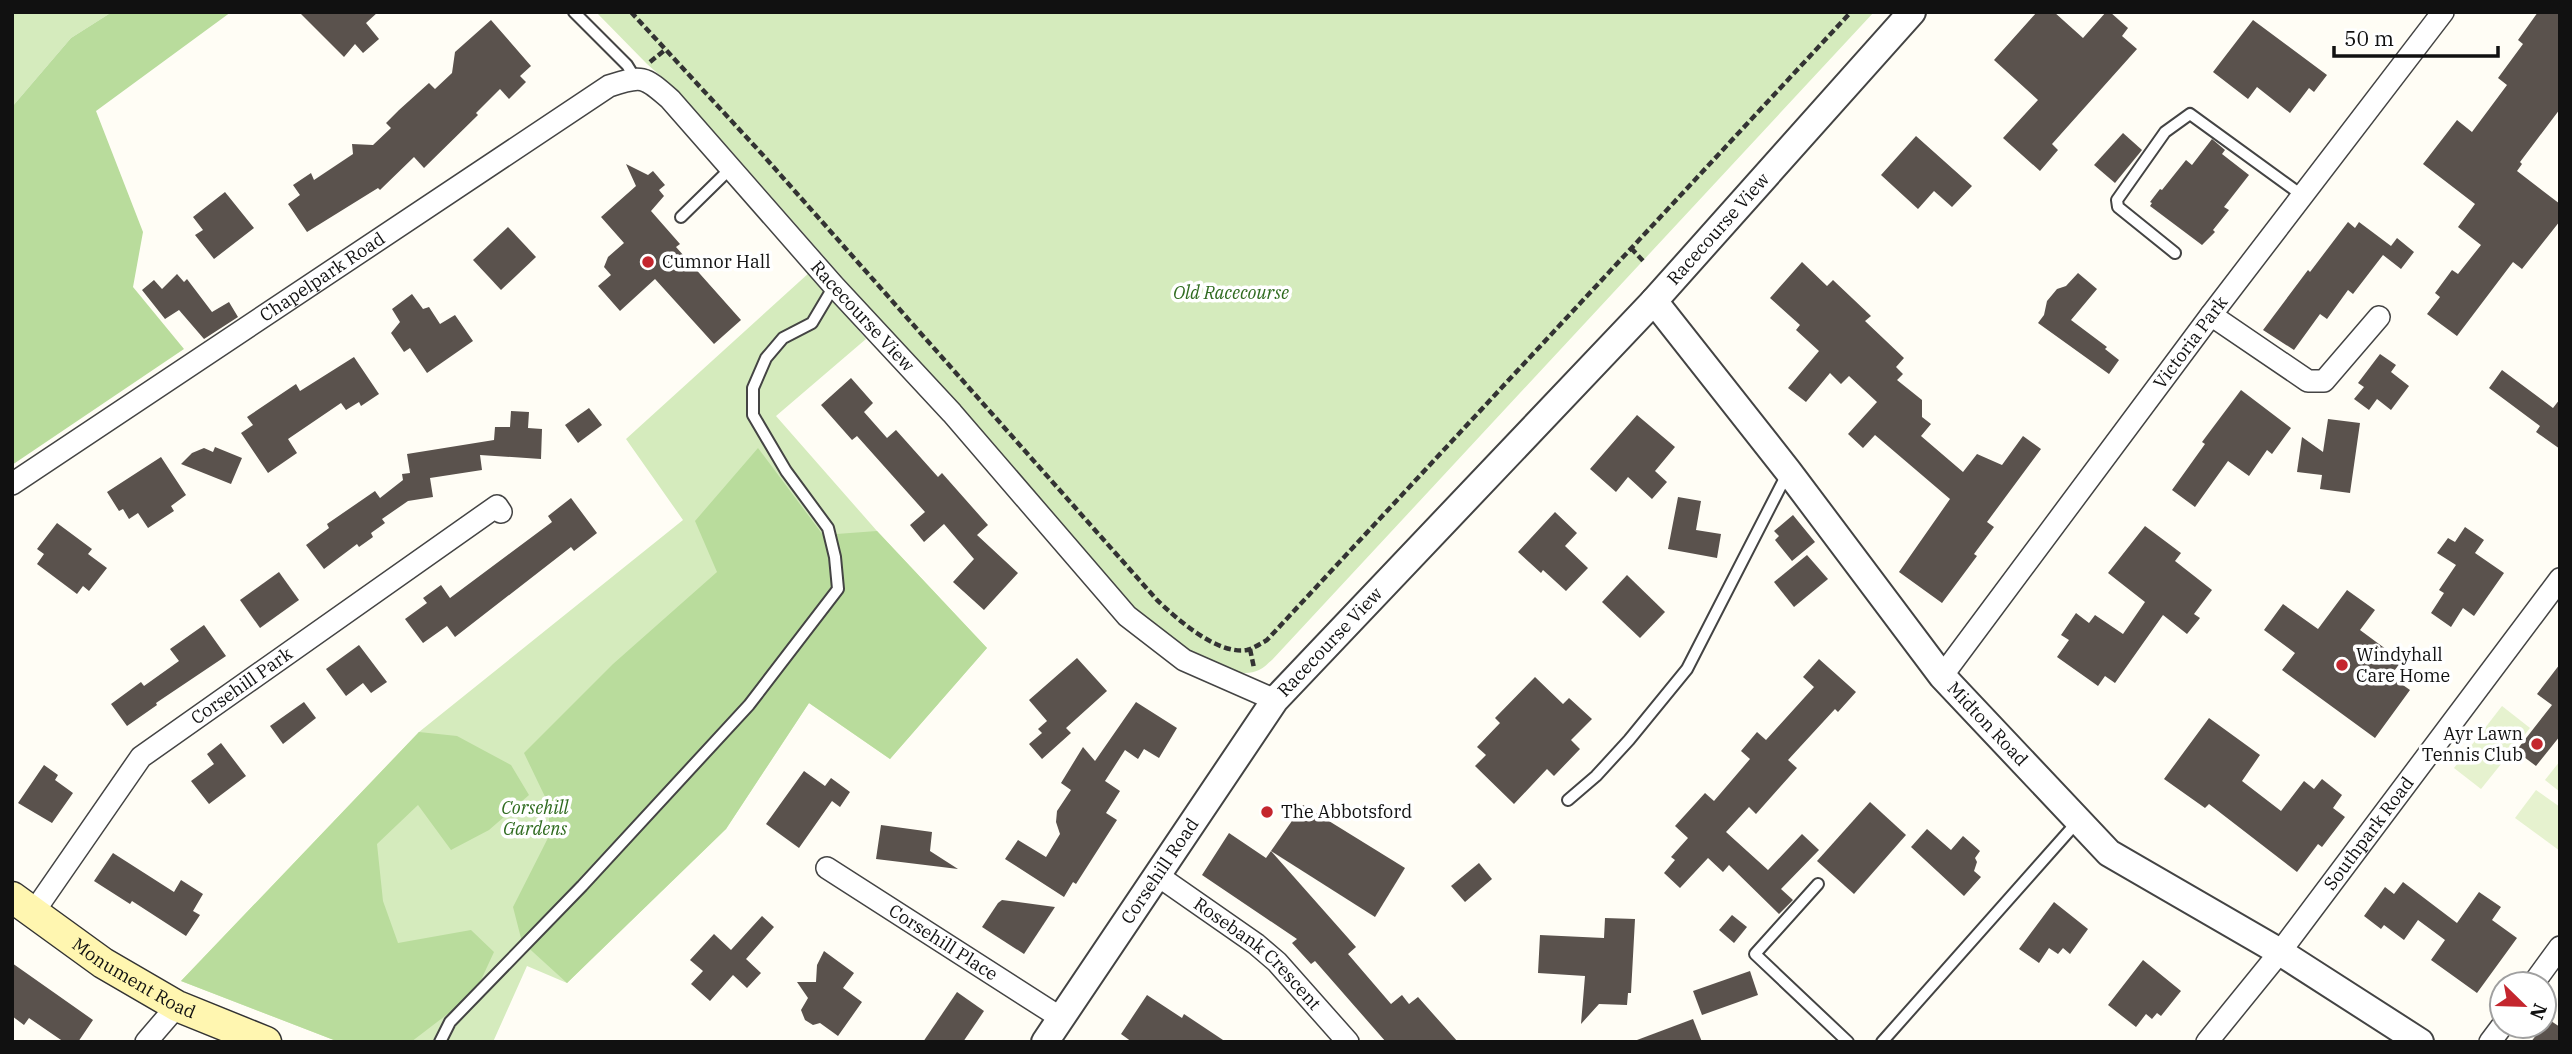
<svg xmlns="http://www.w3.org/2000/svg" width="2572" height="1054" font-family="'IBM Plex Serif',serif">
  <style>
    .green { fill: #d5ebbd }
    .forest { fill: #b9dc9c }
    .pitch { fill: #e6f2cf }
    .building { fill: #5a524d }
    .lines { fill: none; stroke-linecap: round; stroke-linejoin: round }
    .service-casing { stroke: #444; stroke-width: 14 }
    .minor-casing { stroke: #444; stroke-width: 24 }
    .tertiary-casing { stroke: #444; stroke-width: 30 }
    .secondary-casing { stroke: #333; stroke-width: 33 }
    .path { stroke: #333; stroke-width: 4.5; stroke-dasharray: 7 3.5; stroke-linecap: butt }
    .service { stroke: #fff; stroke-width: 10 }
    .minor { stroke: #fff; stroke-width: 21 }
    .tertiary { stroke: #fff; stroke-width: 26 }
    .secondary { stroke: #fff6b0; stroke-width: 30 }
    .poi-dot { fill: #c4262e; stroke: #fff; stroke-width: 2.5 }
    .labels { text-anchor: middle; stroke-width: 7; stroke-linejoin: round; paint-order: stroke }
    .street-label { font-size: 18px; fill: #111; stroke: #fff }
    .poi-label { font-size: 18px; fill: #111; stroke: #fff; text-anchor: start }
    .park-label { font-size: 18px; font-style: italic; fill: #2f6b1f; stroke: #fff }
  </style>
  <rect width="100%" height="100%" fill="#fffdf5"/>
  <g class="green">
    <path d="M12,12H112L71,38L12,107Z"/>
    <path d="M596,12H1874L1272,660C1268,663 1264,668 1259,670C1225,686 1160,631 1136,610L679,92L647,64Z"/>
    <path d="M810,272L866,339L776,416L877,531L987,648L890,759L809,703L726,829L567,983L527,966L493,1042H339L181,981L419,732L683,520L626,439Z"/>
  </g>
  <g class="forest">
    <path d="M112,12H231L96,111L143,232L133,287L184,349L12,465V107L71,38Z"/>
    <path d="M758,448L823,535L877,531L987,648L890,759L809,703L726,829L567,983L522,942L513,907L549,836V805L524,753L613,664L717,572L695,521Z"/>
    <path d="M419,732L457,736L511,765L529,795L489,830L451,850L418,805L377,844L383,901L398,943L471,930L494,952L475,993L411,1042H339L181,981Z"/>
  </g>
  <g class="pitch">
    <path d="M2502,706L2530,728L2481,789L2454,768Z"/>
    <path d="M2560,761V792L2545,780Z"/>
    <path d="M2536,790L2560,807V851L2515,818Z"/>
  </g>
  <g class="building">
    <path d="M299,12H378L366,23L379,39L363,53L355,44L344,57Z"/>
    <path d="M2037,12H2054L2083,38L2106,12H2110L2128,28L2122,36L2137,49L2052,144L2058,150L2040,171L2003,138L2038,100L1994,60Z"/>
    <path d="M2538,12H2560V109L2520,162L2522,164L2517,171L2560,204V221L2522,269L2513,262L2457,336L2427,314L2440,297L2435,293L2452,270L2458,274L2481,245L2458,227L2475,204L2423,164L2457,120L2472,132L2507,85L2498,78L2523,44L2518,40Z"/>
    <path d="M491,20L531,66L520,76L526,82L509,99L500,89L476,113L478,115L424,168L414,157L380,190L378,188L307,232L288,204L300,195L293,185L311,173L314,180L353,154L352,144L373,145L391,128L386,123L399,110L429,83L435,89L452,73L455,52Z"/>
    <path d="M2253,20L2327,75L2314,92L2309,88L2290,113L2257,87L2248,99L2213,72Z"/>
    <path d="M2123,133L2142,150L2115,183L2094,165Z"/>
    <path d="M1916,136L1972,186L1952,207L1934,191L1918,209L1881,175Z"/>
    <path d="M2212,139L2225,150L2222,154L2249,175L2224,207L2229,210L2213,230L2215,232L2202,245L2150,206L2152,203L2150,202L2160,189L2162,190L2186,160L2192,165Z"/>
    <path d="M626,164L648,175L653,171L665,185L659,190L664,196L651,211L680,244L676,247L741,320L714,344L655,279L620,311L598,286L611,275L604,267L608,257L624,243L601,217L636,186Z"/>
    <path d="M225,192L254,228L214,259L195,235L203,230L193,217Z"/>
    <path d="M2348,222L2355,228L2359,222L2391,246L2397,238L2414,252L2401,269L2383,255L2353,294L2348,290L2327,319L2320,314L2294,350L2263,330L2308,270L2310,272Z"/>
    <path d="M508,227L536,257L501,290L473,260Z"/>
    <path d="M1802,262L1827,286L1833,280L1871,316L1865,321L1904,358L1896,367L1903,374L1897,380L1922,400V417L1931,424L1921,436L1963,472L1977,454L2002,465L2023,436L2041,449L1987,522L1994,527L1974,554L1977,556L1942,603L1899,572L1950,499L1875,435L1863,448L1848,434L1877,402L1849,376L1841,384L1830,373L1806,402L1788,388L1819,351L1796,330L1800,325L1770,298Z"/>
    <path d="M2078,273L2097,289L2071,320L2107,347L2105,349L2119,360L2109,374L2038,323L2044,315L2047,301L2057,289L2066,286Z"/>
    <path d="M177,274L184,282L187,279L212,312L229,302L238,317L204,339L179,310L165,319L142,290L154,280L162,289Z"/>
    <path d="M412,294L423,309L429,307L440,324L455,315L473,341L427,373L410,348L404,352L391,333L400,322L392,309Z"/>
    <path d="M2380,354L2396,365L2391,372L2409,386L2391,410L2377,399L2369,410L2354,399L2364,387L2358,383Z"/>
    <path d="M354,357L379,394L361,406L359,402L346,410L341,403L288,439L297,453L268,473L241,433L253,425L247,417L296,384L300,391Z"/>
    <path d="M2502,370L2553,408L2560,399V449L2536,432L2540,426L2489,388Z"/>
    <path d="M851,378L873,403L864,412L887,438L896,430L938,477L942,473L988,525L977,535L1018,573L984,610L953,582L974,559L944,524L924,542L910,525L925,512L857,436L852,440L821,405Z"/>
    <path d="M2241,390L2291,428L2272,454L2267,450L2249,476L2228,461L2195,507L2172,490L2205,444L2202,442Z"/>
    <path d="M589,408L602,425L578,443L565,425Z"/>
    <path d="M511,411L529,412L528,428L542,429L541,459L480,455L482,470L430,478L433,497L408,501L382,519L385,523L371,533L373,537L359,547L357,544L324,569L306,545L329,528L327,524L375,491L380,498L403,480L402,474L410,473L407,454L494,440L495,427H510Z"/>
    <path d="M1637,415L1675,447L1655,471L1667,482L1652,499L1628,477L1616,492L1590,469Z"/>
    <path d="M2328,419L2360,423L2350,493L2320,489L2322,475L2297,472L2302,437L2323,452Z"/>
    <path d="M215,447L242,458L231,484L181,464L192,453L204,448L213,452Z"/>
    <path d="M161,457L186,495L171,506L174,511L148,528L138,513L129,519L123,509L119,511L107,492Z"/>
    <path d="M1678,497L1701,501L1696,530L1721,534L1717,558L1668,549Z"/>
    <path d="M571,498L597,533L574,551L571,547L455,637L447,626L423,643L405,619L427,603L423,598L441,585L450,598L552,522L548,516Z"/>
    <path d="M1555,512L1577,533L1565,546L1588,568L1566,591L1543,570L1541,573L1518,552Z"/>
    <path d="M1793,515L1815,542L1792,561L1775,540L1779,536L1774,531Z"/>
    <path d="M57,523L92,549L88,554L107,568L89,591L83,586L77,594L37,564L44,554L37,549Z"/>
    <path d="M2145,526L2181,553L2175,561L2212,590L2194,614L2200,618L2187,634L2163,615L2115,683L2105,676L2098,686L2057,657L2069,640L2061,635L2076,613L2089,623L2095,615L2123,634L2145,602L2108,573Z"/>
    <path d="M2465,527L2484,540L2475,553L2504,573L2474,616L2463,608L2451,627L2431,613L2444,593L2439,590L2456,565L2437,553L2448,538L2455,542Z"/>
    <path d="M1807,555L1828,579L1794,607L1774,582Z"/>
    <path d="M279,572L299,600L260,628L240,600Z"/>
    <path d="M1627,575L1665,612L1640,638L1602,602Z"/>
    <path d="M2347,590L2375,610L2360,630L2402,661L2390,676L2410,690L2375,738L2282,670L2295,653L2264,630L2283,604L2318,629Z"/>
    <path d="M204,625L226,656L156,703L157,705L127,726L111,704L141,682L144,686L179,661L170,649Z"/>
    <path d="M359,645L387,682L371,693L363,683L346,696L326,669Z"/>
    <path d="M1077,658L1107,691L1066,728L1071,733L1042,759L1029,744L1042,733L1038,729L1047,721L1029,700Z"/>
    <path d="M1819,659L1856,692L1838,712L1835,709L1788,760L1797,768L1756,814L1749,807L1726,832L1768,870L1802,834L1819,850L1781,889L1793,900L1779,914L1729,865L1723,872L1708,858L1680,888L1664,873L1675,860L1671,857L1688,838L1675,826L1705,793L1714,801L1750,759L1741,751L1757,732L1766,740L1814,687L1803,677Z"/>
    <path d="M2560,664V736L2536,766L2516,751L2552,705L2537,694Z"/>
    <path d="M1535,677L1563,704L1569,698L1592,719L1571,740L1580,749L1554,776L1547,769L1514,804L1475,766L1486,755L1477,747L1500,723L1495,718Z"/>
    <path d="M304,702L316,718L283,744L270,726Z"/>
    <path d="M1136,702L1177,728L1159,758L1144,749L1138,759L1125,750L1105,781L1120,791L1106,813L1117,820L1076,884L1073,882L1064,897L1005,859L1018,840L1046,857L1060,834L1056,822L1057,811L1071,790L1061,783L1083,747L1095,761Z"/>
    <path d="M2209,718L2260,755L2242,781L2281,811L2304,781L2314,789L2322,779L2342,795L2333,808L2345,817L2322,847L2318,844L2297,872L2209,804L2205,808L2164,779Z"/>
    <path d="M221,743L246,776L209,804L191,781L214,764L207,754Z"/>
    <path d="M44,765L58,775L55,780L73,793L52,823L18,803Z"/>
    <path d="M804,771L825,786L831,778L850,792L840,807L832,801L799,848L766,824Z"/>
    <path d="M1870,802L1906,835L1854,894L1817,861Z"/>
    <path d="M1303,805L1405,868L1375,917L1271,851Z"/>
    <path d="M881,825L932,832L930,851L958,869L876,859Z"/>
    <path d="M1927,829L1951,850L1963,836L1980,851L1975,858L1977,862L1974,871L1981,877L1964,896L1911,847Z"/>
    <path d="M1229,833L1266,858L1271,851L1356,947L1348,954L1391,1004L1402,995L1409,1004L1418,997L1458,1042H1386L1315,961L1311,964L1292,943L1297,939L1202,875Z"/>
    <path d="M113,853L174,892L181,880L203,894L193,911L200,915L186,936L132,901L130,904L94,881Z"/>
    <path d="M1479,863L1492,879L1465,902L1451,886Z"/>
    <path d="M2403,882L2457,923L2479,892L2501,907L2492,920L2517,938L2477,993L2431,960L2445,940L2418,920L2404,940L2384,925L2381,929L2364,916L2385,887L2394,894Z"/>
    <path d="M1002,900L1055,907L1024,954L982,927L998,903Z"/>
    <path d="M2054,902L2088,929L2070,954L2063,948L2058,954L2049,948L2039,963L2019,949Z"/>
    <path d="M1732,915L1747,927L1734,943L1719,930Z"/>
    <path d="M762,916L774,927L746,959L761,973L747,988L733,975L710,1001L691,984L703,971L690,960L714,934L731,950Z"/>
    <path d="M1605,918L1635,919L1631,993H1628L1627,1005L1599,1004L1581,1024L1585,976L1538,973L1540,935L1604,938Z"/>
    <path d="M824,951L854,973L843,988L862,1002L838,1036L820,1023L813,1025L805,1020L801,1010L808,998L797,982H816L817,965Z"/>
    <path d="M2143,960L2181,991L2161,1016L2157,1013L2152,1019L2146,1014L2136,1027L2108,1005Z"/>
    <path d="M12,963L93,1020L78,1042H64L29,1018L24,1025L12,1016Z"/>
    <path d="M1750,971L1758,995L1702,1015L1693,991Z"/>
    <path d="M957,992L984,1011L963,1042H923Z"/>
    <path d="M1147,995L1182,1018L1184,1014L1226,1042H1132L1121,1034Z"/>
    <path d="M1693,1019L1702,1042H1637V1040Z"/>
    <path d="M2548,1019L2560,1027V1042H2531Z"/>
  </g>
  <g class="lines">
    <defs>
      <g id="service">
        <path d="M574,12L627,65L635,78"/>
        <path d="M681,217L731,168"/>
        <path d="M2175,253L2118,207L2117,200L2165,132L2190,114L2303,196"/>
        <path d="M1568,800L1596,776L1629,740L1687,669L1787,474"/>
        <path d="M1818,884L1755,954L1848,1042"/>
        <path d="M440,1042L450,1022L582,886L749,705L838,589L835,557L828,528L786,471L753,415V388L766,358L783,338L812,323L834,286"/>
        <path d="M1882,1042L2078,821"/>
      </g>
      <g id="minor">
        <path d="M2211,315L2308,381H2324L2379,317"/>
        <path id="s1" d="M12,484L609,86C642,75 644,76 670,99L834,286L952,413L1127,616L1184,660L1275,700"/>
        <path id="s2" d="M1942,676L2211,315L2443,12"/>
        <path id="s3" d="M827,868L1061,1018"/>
        <path id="s4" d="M1157,875L1256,944L1277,962L1348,1042"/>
        <path id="s5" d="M33,913L141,757L497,506L501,512"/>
        <path d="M2533,984L2560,947"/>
        <path d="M146,1042L177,1006"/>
        <path id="s6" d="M2207,1042L2280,952L2560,579"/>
        <path d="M2490,1042L2502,1026"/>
      </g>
      <g id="tertiary">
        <path id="s7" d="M1654,301L1788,471L1942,676L2109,853L2280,952L2420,1042"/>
        <path id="s8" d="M1045,1042L1275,700L1654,301L1912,12"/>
      </g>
      <g id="secondary">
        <path id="s9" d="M12,897L103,963L177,1006L266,1042"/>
      </g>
    </defs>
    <use href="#service" class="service-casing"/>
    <use href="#minor" class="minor-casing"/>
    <use href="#tertiary" class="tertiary-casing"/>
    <use href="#secondary" class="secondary-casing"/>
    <g class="path">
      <path d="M631,12L762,154L1157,600C1177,619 1217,655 1247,650C1254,648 1260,644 1267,640L1851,12"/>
      <path d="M650,62L666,49"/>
      <path d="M1631,248L1644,262"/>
      <path d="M1250,649L1254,668"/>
    </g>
    <use href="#service" class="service"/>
    <use href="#minor" class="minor"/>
    <use href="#tertiary" class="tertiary"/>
    <use href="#secondary" class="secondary"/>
  </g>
  <g class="poi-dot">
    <circle cx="648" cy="262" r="7"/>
    <circle cx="2342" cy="665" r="7"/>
    <circle cx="2537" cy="744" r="7"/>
    <circle cx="1267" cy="812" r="7"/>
  </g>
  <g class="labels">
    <g class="street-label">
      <text dy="6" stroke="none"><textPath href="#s8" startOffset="1059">Racecourse View</textPath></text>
      <text dy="6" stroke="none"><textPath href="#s1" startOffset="373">Chapelpark Road</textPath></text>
      <text dy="6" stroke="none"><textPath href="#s1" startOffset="1076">Racecourse View</textPath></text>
      <text dy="6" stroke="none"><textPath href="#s2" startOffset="416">Victoria Park</textPath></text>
      <text dy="6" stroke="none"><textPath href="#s8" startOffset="492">Racecourse View</textPath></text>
      <text dy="6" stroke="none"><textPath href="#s5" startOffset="313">Corsehill Park</textPath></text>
      <text dy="6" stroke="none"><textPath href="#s7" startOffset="539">Midton Road</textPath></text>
      <text dy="6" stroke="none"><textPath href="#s6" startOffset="264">Southpark Road</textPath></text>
      <text dy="6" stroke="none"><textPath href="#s8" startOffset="206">Corsehill Road</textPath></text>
      <text dy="6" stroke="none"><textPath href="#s3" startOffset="138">Corsehill Place</textPath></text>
      <text dy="6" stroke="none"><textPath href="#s4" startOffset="128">Rosebank Crescent</textPath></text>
      <text dy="6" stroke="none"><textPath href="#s9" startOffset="147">Monument Road</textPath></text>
    </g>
    <g class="poi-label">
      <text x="662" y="268">Cumnor Hall</text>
      <text x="2356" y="661">Windyhall<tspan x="2356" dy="21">Care Home</tspan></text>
      <text x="2523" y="740" text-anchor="end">Ayr Lawn<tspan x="2523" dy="21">Tennis Club</tspan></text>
      <text x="1281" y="818">The Abbotsford</text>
    </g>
    <g class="park-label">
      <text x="1231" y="299">Old Racecourse</text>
      <text x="535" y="814">Corsehill<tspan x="535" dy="21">Gardens</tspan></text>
    </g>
  </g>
  <rect width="2572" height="1054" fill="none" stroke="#111111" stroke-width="28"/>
  <g transform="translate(2523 1005) rotate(113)"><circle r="33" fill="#ffffff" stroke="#a0a0a0" stroke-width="2"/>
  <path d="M0-5L12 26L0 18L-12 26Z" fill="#c4262e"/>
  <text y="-10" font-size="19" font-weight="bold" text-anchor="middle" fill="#111111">N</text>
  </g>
  <path d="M2334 46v10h164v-10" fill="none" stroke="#111111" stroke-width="3.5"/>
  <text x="2344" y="46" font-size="21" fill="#111111" stroke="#ffffff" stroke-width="5" paint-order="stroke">50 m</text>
</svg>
